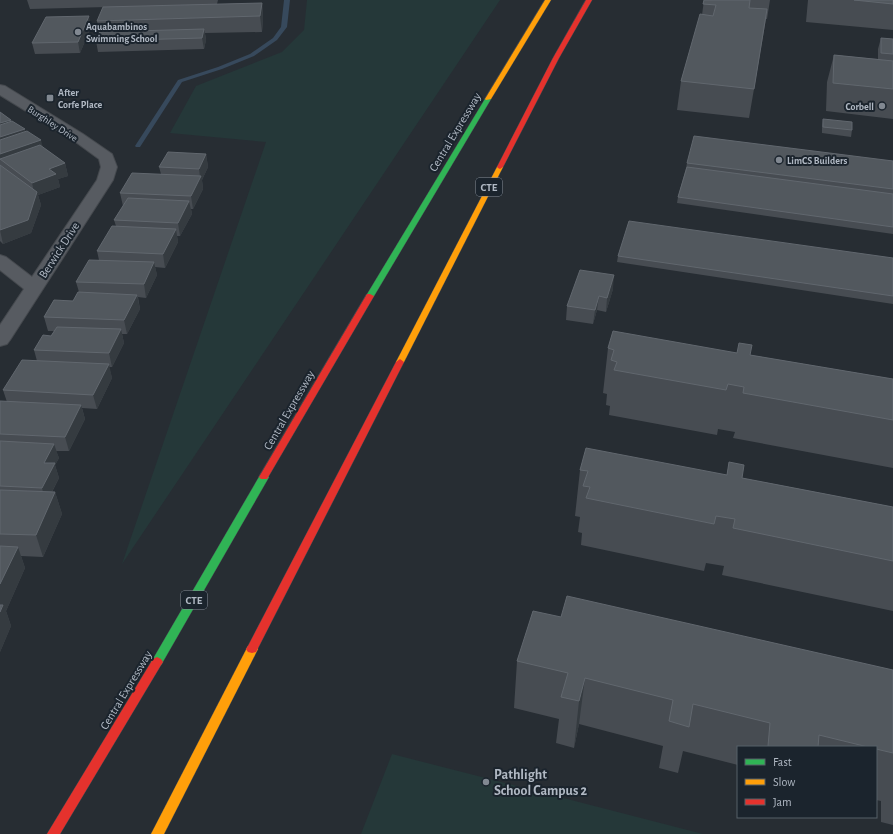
<svg xmlns="http://www.w3.org/2000/svg" width="893" height="834" font-family="'Alegreya Sans',sans-serif">
  <style>
    .green { fill: #253839 }
    .lines { fill: none; stroke-linecap: round; stroke-linejoin: round }
    .stream { fill: #37495c; fill-rule: evenodd }
    .street-casing { stroke: #45494e; stroke-width: 2 }
    .fast-casing { stroke: #44494f; stroke-width: 1 }
    .slow-casing { stroke: #44494f; stroke-width: 1 }
    .jam-casing { stroke: #44494f; stroke-width: 1 }
    .street { fill: #575b61; fill-rule: evenodd }
    .fast { fill: #30b455; fill-rule: evenodd }
    .slow { fill: #ff9f0a; fill-rule: evenodd }
    .jam { fill: #e5322d; fill-rule: evenodd }
    .wall { fill: #474c52 }
    .shaded-wall { fill: #353b40 }
    .building { fill: #52585e; stroke: #61676e }
    .poi-dot { fill: #818891; stroke: #1b242d; stroke-width: 1.5 }
    .labels { text-anchor: middle; stroke-width: 4; stroke-linejoin: round; paint-order: stroke }
    .far-poi-label { font-size: 10px; font-weight: bold; fill: #b1b9c4; stroke: #1b242d; text-anchor: start }
    .far-street-label { font-size: 10px; fill: #b1b9c4; stroke: #1b242d }
    .shield { fill: #1b242d; stroke: #848c97; stroke-width: 1 }
    .shield-label { font-size: 11px; font-weight: bold; fill: #b1b9c4 }
    .street-label { font-size: 12px; fill: #b1b9c4; stroke: #1b242d }
    .near-poi-label { font-size: 14px; font-weight: bold; fill: #b1b9c4; stroke: #1b242d; text-anchor: start }
  </style>
  <rect width="100%" height="100%" fill="#272d33"/>
  <g class="green">
    <path d="M307,0H500L122,564L266,142L170,133L196,86L282,52L304,30Z"/>
    <path d="M392,754L703,834H361Z"/>
  </g>
  <g class="lines">
    <path class="stream" d="M284,0H290L287,27L277,40L254,56L222,69L182,82L140,147H136L135,146L178,80L218,67L250,54L273,38L281,27Z"/>
    <defs>
      <path id="street" d="M0,85L5,86L83,134L112,154L117,167L113,180L10,340L7,344L0,346V325L24,289L0,270V255L6,257L32,277L97,180L101,167L99,159L73,140L0,95Z"/>
      <g id="fast">
        <path d="M488,97L491,99L374,296L370,298H367L366,296L485,99Z"/>
        <path d="M264,474L269,477L161,665L157,667L153,665L151,662L153,659L259,477Z"/>
      </g>
      <g id="slow">
        <path d="M545,0H551L491,99L486,100L485,99Z"/>
        <path d="M500,165L503,167L404,362L400,365L397,364L396,362L497,167Z"/>
        <path d="M252,645L256,646L258,649L164,834H151L248,646Z"/>
      </g>
      <g id="jam">
        <path d="M586,0H592L559,58L503,167L500,169L498,168L497,167L553,58Z"/>
        <path d="M367,294H370L374,296L267,479H261L259,477Z"/>
        <path d="M400,359L404,362L256,652L252,653L248,652L246,649L248,646L396,362Z"/>
        <path d="M157,657L161,659L163,662L161,665L60,834H47L153,659Z"/>
      </g>
    </defs>
    <use href="#street" class="street-casing"/>
    <use href="#fast" class="fast-casing"/>
    <use href="#slow" class="slow-casing"/>
    <use href="#jam" class="jam-casing"/>
    <use href="#street" class="street"/>
    <use href="#fast" class="fast"/>
    <use href="#slow" class="slow"/>
    <use href="#jam" class="jam"/>
  </g>
  <g class="wall">
    <path d="M27,0H218L217,4L262,3L263,18L262,32L205,33L206,40L204,49L98,52L96,41L99,33L97,21L107,7L30,9Z"/>
    <path d="M704,0H770L767,19H766L749,118L677,110L681,81L702,15Z"/>
    <path d="M808,0H893V30L806,22Z"/>
    <path d="M91,27L80,53L35,54L32,43Z"/>
    <path d="M881,38L893,39V119L826,111L827,82L834,55L878,59V49Z"/>
    <path d="M0,112L25,131L42,147L65,163L68,176L58,179L60,187L38,195L41,205L31,233L3,244L0,241Z"/>
    <path d="M823,119L852,130L851,137L822,133V125Z"/>
    <path d="M206,154L208,167L202,180L203,189L193,209H191L192,214L180,236H177L178,242L165,268L155,267L157,275L146,298L138,297L140,309L127,334H122L124,343L112,367H109L112,378L97,409L82,408L85,419L69,451H56L59,458L55,465L59,478L52,492H55L62,514L43,557L21,556L25,568L6,611L11,626L0,652V401L7,402L3,390L37,361L34,350L51,336L54,331H48L44,317L73,301L79,292L76,282L99,260L97,251L116,226L114,220L123,206L120,193L161,174L159,167Z"/>
    <path d="M893,161V234L677,203L678,197L686,168L687,163Z"/>
    <path d="M618,256L893,258V304L617,262Z"/>
    <path d="M613,289L606,312L597,310L593,324L566,320L567,306Z"/>
    <path d="M608,348L750,355L893,379V468L733,438L735,432L718,429L717,435L609,415L610,406L606,405L607,394L603,393Z"/>
    <path d="M729,462L742,478L893,507V611L722,575L724,566L706,563L704,571L581,545L582,533L578,532L580,517L575,516L580,470L727,475Z"/>
    <path d="M561,617L893,670V825L881,822V801L876,800V747H738V765L683,751L678,773L659,768L663,746L579,724L574,748L556,743L559,719L514,708L517,661Z"/>
  </g>
  <g class="shaded-wall">
    <path d="M262,3L263,18L262,32L260,16Z"/>
    <path d="M89,16L91,27L80,53L78,42Z"/>
    <path d="M204,29L206,40L204,49L202,38Z"/>
    <path d="M11,120L14,132L0,136V123Z"/>
    <path d="M25,129L28,141L0,151V137Z"/>
    <path d="M41,140L44,152L0,159V154Z"/>
    <path d="M206,154L208,167L202,180L203,189L193,209L191,196L200,177L199,169Z"/>
    <path d="M65,163L68,176L58,179L60,187L38,195L41,205L31,233L3,244L0,230L35,196L32,183L49,169Z"/>
    <path d="M189,201L192,214L180,236L178,223Z"/>
    <path d="M176,229L178,242L165,268L163,254Z"/>
    <path d="M154,262L157,275L146,298L144,284Z"/>
    <path d="M614,275L613,289L606,312L607,298Z"/>
    <path d="M137,295L140,309L127,334L124,320Z"/>
    <path d="M599,296L597,310L593,324L595,310Z"/>
    <path d="M121,329L124,343L112,367L109,353Z"/>
    <path d="M109,364L112,378L97,409L93,395Z"/>
    <path d="M81,405L85,419L69,451L65,437Z"/>
    <path d="M54,444L59,458L55,465L59,478L46,503L42,488L44,463Z"/>
    <path d="M55,492L62,514L43,557L36,535Z"/>
    <path d="M18,547L25,568L6,611L11,626L0,652V584Z"/>
    <path d="M585,678L579,724L574,748L579,701Z"/>
  </g>
  <g class="building">
    <path d="M704,0H750L749,8L767,9L754,89L681,81L700,14L713,16L716,5L703,4Z"/>
    <path d="M854,0H893V4Z"/>
    <path d="M262,3L260,16L97,21L103,7Z"/>
    <path d="M89,16L78,42L32,43L46,17Z"/>
    <path d="M204,29L202,38L96,41L100,32Z"/>
    <path d="M881,38L893,39V54L881,53Z"/>
    <path d="M834,55L893,61V89L833,83Z"/>
    <path d="M0,112L11,120L0,123Z"/>
    <path d="M823,119L852,122V130L823,127Z"/>
    <path d="M12,121L25,129L0,137V125Z"/>
    <path d="M27,131L41,140L0,154V140Z"/>
    <path d="M694,136L893,161V189L687,163Z"/>
    <path d="M40,145L65,163L49,169L56,174L32,183L0,159Z"/>
    <path d="M168,152L206,154L199,169L159,167Z"/>
    <path d="M0,165L37,192L28,220L0,230Z"/>
    <path d="M687,167L893,194V227L678,197Z"/>
    <path d="M132,173L201,176L191,196L120,193Z"/>
    <path d="M128,198L189,201L178,223L114,220Z"/>
    <path d="M629,221L893,258V296L618,256Z"/>
    <path d="M112,226L176,229L163,254L97,251Z"/>
    <path d="M89,260L154,262L144,284L76,282Z"/>
    <path d="M580,270L614,275L607,298L599,296L595,310L567,306Z"/>
    <path d="M78,292L137,295L124,320L44,317L54,300L73,301Z"/>
    <path d="M57,327L121,329L109,353L34,350L43,335L51,336Z"/>
    <path d="M613,331L737,353L739,343L752,345L750,355L893,379V420L743,393L744,387L728,384L726,390L614,370L617,362L611,360L614,350L608,348Z"/>
    <path d="M22,360L109,364L93,395L3,390Z"/>
    <path d="M0,401L81,405L65,437L0,434Z"/>
    <path d="M0,441L54,444L44,463H55L42,488L0,486Z"/>
    <path d="M586,448L727,475L729,462L744,465L742,478L893,507V561L733,528L735,519L716,516L714,524L586,498L590,487L583,486L588,471L580,470Z"/>
    <path d="M0,490L55,492L36,535L0,534Z"/>
    <path d="M0,546L18,547L0,584Z"/>
    <path d="M567,596L893,670V753L876,749V747H868L819,735L818,747H773L768,746L770,723L693,704L689,727L669,721L673,700L585,678L579,701L561,697L568,673L517,661L533,611L561,617Z"/>
    <path d="M0,605H3L0,612Z"/>
  </g>
  <g class="poi-dot">
    <circle cx="78" cy="32" r="4"/>
    <rect x="46" y="94" width="8" height="8" rx="2"/>
    <circle cx="882" cy="106" r="4"/>
    <circle cx="779" cy="160" r="4"/>
    <circle cx="486" cy="782" r="4"/>
  </g>
  <g class="labels">
    <g class="far-poi-label">
      <text x="86" y="30">Aquabambinos<tspan x="86" dy="12">Swimming School</tspan></text>
      <text x="58" y="96">After<tspan x="58" dy="12">Corfe Place</tspan></text>
      <text x="874" y="110" text-anchor="end">Corbell</text>
      <text x="787" y="164">LimCS Builders</text>
    </g>
    <g class="far-street-label">
      <text transform="translate(53 123) rotate(33)" y="4">Burghley Drive</text>
    </g>
    <g class="shield">
      <rect x="476" y="178" width="26" height="18" rx="3"/>
      <rect x="181" y="591" width="26" height="18" rx="3"/>
    </g>
    <g class="shield-label">
      <text x="489" y="191">CTE</text>
      <text x="194" y="604">CTE</text>
    </g>
    <g class="street-label">
      <text transform="translate(455 132) rotate(-59)" y="4">Central Expressway</text>
      <text transform="translate(59 250) rotate(-57)" y="4">Berwick Drive</text>
      <text transform="translate(289 410) rotate(-60)" y="4">Central Expressway</text>
      <text transform="translate(126 690) rotate(-59)" y="4">Central Expressway</text>
    </g>
    <g class="near-poi-label">
      <text x="494" y="779">Pathlight<tspan x="494" dy="16">School Campus 2</tspan></text>
    </g>
  </g>
  <rect x="737" y="746" width="140" height="72" fill="#1b242d" stroke="#576069"/>
  <rect x="745" y="759" width="20" height="6" fill="#30b455" stroke="#576069"/>
  <text x="773" y="766" font-size="12" fill="#b1b9c4">Fast</text>
  <rect x="745" y="779" width="20" height="6" fill="#ff9f0a" stroke="#576069"/>
  <text x="773" y="786" font-size="12" fill="#b1b9c4">Slow</text>
  <rect x="745" y="799" width="20" height="6" fill="#e5322d" stroke="#576069"/>
  <text x="773" y="806" font-size="12" fill="#b1b9c4">Jam</text>
</svg>
